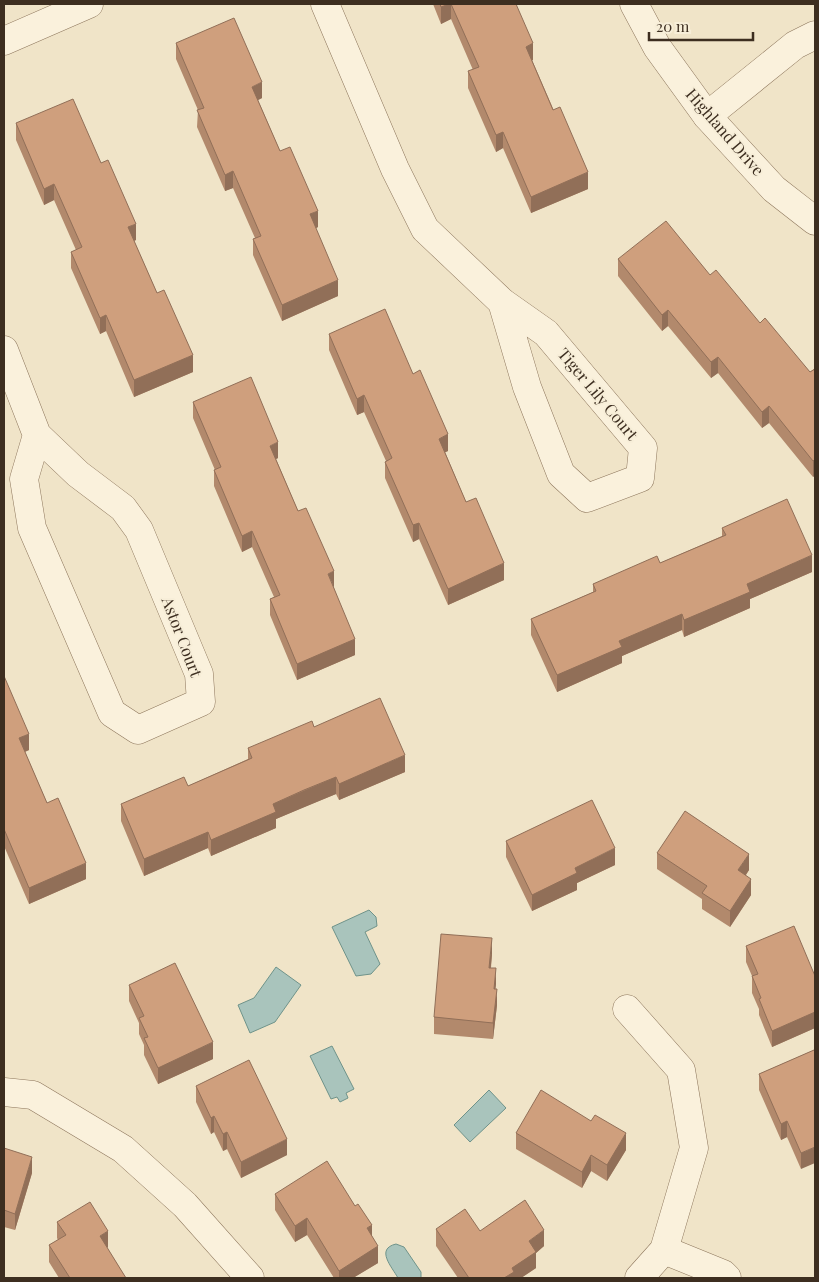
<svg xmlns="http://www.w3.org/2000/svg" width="819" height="1282" font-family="'Playfair Display',serif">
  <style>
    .water { fill: #a9c4bc; stroke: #6f938a }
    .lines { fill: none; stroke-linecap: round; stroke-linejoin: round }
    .minor-casing { stroke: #8d765c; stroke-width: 29 }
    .minor { stroke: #faf1dc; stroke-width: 28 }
    .wall { fill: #b2896c }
    .shaded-wall { fill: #916f58 }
    .building { fill: #cf9f7d; stroke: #916f58 }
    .labels { text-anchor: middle; stroke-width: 4; stroke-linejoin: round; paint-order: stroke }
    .street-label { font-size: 16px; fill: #3d2e20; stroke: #f7eed8 }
  </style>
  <rect width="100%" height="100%" fill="#f0e4c8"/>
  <g class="water">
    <path d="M369,910L376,917L377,926L365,932L380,964L371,974L356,976L332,927Z"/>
    <path d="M276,967L301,985L275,1022L250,1033L238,1005L254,998Z"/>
    <path d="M332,1046L354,1089L346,1093L348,1098L340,1102L337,1097L331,1099L310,1056Z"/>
    <path d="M489,1090L506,1108L470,1142L454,1125Z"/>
    <path d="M396,1244L404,1247L421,1272V1278H398C392,1267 375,1249 396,1244Z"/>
  </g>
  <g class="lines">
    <defs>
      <g id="minor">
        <path d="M325,4L395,169L425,229L502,302L546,333L643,448L640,478L587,498L561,474L527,387L502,302"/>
        <path d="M634,4L657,47L707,116L774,189L815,221"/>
        <path d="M4,41L89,4"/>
        <path d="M707,116L795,45L815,35"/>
        <path d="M4,350L37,435L78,474L123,508L139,530L199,674L201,702L138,730L112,713L32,528L24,479L37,435"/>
        <path d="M627,1009L681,1070L694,1148L664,1250L639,1278"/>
        <path d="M4,1092L33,1095L123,1149L185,1205L250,1278"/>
        <path d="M664,1250L723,1274L727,1278"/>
      </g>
    </defs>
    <use href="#minor" class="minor-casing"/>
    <use href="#minor" class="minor"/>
  </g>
  <g class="wall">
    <path d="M433,4H516L533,60H532L588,189L531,213L503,148L496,152L468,88V71L473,70L451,19L441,24Z"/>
    <path d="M176,43L262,98L258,100L280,151L318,227L316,228L338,296L282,321L253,255V239L255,238L233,188L225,191L197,127L198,110L176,59Z"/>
    <path d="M16,123L101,163L136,240L134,241L157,293L193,372L134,397L106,331L100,334L71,268V252L76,250L54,200L44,205L16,140Z"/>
    <path d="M618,259L710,275L810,372L815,368L813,477L769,423L762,428L718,373L711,378L668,326L662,331L618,276Z"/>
    <path d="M329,334L413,374L448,451L445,452L466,502L504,580L448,605L419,539L413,542L385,478V462L386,461L364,412L357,415L329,350Z"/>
    <path d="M193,402L278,458L276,459L298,511L334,588L355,655L297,680L270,615V599L274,597L252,547L242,552L214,486V470H215L193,418Z"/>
    <path d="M722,528L812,572L750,599V608L684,637L682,630L622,656V663L557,692L531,635V619L593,592V584L660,563L722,536Z"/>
    <path d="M4,676L29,750L25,752L47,803L86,879L29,904L4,846Z"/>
    <path d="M314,727L405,772L339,800L336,794L304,807L276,819V828L211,856L208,848L144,876L121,821V804L188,786L248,759V748Z"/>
    <path d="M506,841L615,865L577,883V890L532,911L506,857Z"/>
    <path d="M657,853L749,870L746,875L751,895L730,927L702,909V899L657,869Z"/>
    <path d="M746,946L815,976V1028L772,1047L759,1015V1009L752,993V976L746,962Z"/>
    <path d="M492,954L491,968L496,984L495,989L497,1005L493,1039L434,1034V1017Z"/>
    <path d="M129,985L213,1059L158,1084L144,1055V1045L139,1034V1023L129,1001Z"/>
    <path d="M814,1050L801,1169L787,1137L781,1140L759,1090V1074Z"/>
    <path d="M196,1086L287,1155L241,1178L227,1149L223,1151L214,1132L211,1134L196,1102Z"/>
    <path d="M516,1133L626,1150L607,1181L591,1171L582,1188L516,1149Z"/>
    <path d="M4,1148L32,1173L15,1230L4,1227Z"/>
    <path d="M275,1194L372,1236L378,1263L353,1278H334L307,1235L295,1242L275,1210Z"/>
    <path d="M57,1222L108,1247L107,1248L126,1278H59L49,1262V1245L58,1240L57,1238Z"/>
    <path d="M436,1229L480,1231L544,1246L536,1253V1268L521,1278H458L436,1246Z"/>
  </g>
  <g class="shaded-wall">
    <path d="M449,4H451V19L441,24V7Z"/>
    <path d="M533,43V60L526,63V47Z"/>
    <path d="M262,82V98L252,103V87Z"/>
    <path d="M503,132V148L496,152V135Z"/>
    <path d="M233,171V188L225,191V175Z"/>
    <path d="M588,172V189L531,213V197Z"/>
    <path d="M54,184V200L44,205V189Z"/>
    <path d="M318,211V227L310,231V214Z"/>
    <path d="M136,224V240L128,243V227Z"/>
    <path d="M338,280V296L282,321V305Z"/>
    <path d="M668,310V326L662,331V315Z"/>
    <path d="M106,315V331L100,334V318Z"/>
    <path d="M193,355V372L134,397V380Z"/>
    <path d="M718,357V373L711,378V362Z"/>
    <path d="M364,395V412L357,415V399Z"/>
    <path d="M769,406V423L762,428V412Z"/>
    <path d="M448,434V451L439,455V439Z"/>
    <path d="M278,442V458L270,462V446Z"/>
    <path d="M815,459V476L813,477V461Z"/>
    <path d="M419,523V539L413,542V525Z"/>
    <path d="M252,531V547L242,552V536Z"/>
    <path d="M812,555V572L750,599V608L684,637V620L747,584Z"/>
    <path d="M504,563V580L448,605V589Z"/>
    <path d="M334,571V588L328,574Z"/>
    <path d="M682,614V630L622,656V663L557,692V675L619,641Z"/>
    <path d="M355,639V655L297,680V664Z"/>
    <path d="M29,734V750L19,754V738Z"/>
    <path d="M405,755V772L339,800V784Z"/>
    <path d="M336,777V794L276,819V828L211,856V840L273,804Z"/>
    <path d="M208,832V848L144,876V859Z"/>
    <path d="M615,848V865L577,883V890L532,911V895L575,868Z"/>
    <path d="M749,854V870L738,886V870Z"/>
    <path d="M86,863V879L29,904V888Z"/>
    <path d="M751,879V895L730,927V911Z"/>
    <path d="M492,938V954L489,984V968Z"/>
    <path d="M496,968V984L494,1005V989Z"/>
    <path d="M497,989V1005L493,1039V1023Z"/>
    <path d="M815,1012V1028L772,1047V1031Z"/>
    <path d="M213,1042V1059L158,1084V1068Z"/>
    <path d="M214,1116V1132L211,1134V1118Z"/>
    <path d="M787,1121V1137L781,1140V1124Z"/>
    <path d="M227,1132V1149L223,1151V1134Z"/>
    <path d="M626,1133V1150L607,1181V1165Z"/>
    <path d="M287,1139V1155L241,1178V1162Z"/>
    <path d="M815,1147V1163L801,1169V1153Z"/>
    <path d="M591,1155V1171L582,1188V1172Z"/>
    <path d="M32,1157V1173L15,1230V1214Z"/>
    <path d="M307,1218V1235L295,1242V1226Z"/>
    <path d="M372,1225V1242L367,1228Z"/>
    <path d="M544,1230V1246L536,1253V1268L521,1278H504L512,1268L529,1241Z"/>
    <path d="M108,1231V1247L100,1252V1236Z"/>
    <path d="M378,1246V1263L353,1278H339V1271Z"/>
  </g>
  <g class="building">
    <path d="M440,4H449L441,7Z"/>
    <path d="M451,4H516L533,43L526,47L553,110L560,107L588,172L531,197L503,132L496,135L468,71L479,67Z"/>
    <path d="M234,18L262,82L252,87L280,151L290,147L318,211L310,214L338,280L282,305L253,239L261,236L233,171L225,175L197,110L204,108L176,43Z"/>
    <path d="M73,99L101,163L108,160L136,224L128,227L157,293L164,290L193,355L134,380L106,315L100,318L71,252L82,247L54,184L44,189L16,123Z"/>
    <path d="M666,221L710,275L716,270L760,323L765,318L810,372L815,369V459L813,461L769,406L762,412L718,357L711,362L668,310L662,315L618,259Z"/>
    <path d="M385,309L413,374L420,370L448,434L439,439L466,502L476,498L504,563L448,589L419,523L413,525L385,462L392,458L364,395L357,399L329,334Z"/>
    <path d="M251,377L278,442L270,446L298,511L306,508L334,571L328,574L355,639L297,664L270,599L280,595L252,531L242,536L214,470L221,467L193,402Z"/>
    <path d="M787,499L812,555L747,584L750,592L684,620L682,614L619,641L622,647L557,675L531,619L596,591L593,584L657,556L660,563L726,535L722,528Z"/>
    <path d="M4,676L29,734L19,738L47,803L58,798L86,863L29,888L4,829Z"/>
    <path d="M380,698L405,755L339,784L336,777L304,790L273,804L276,812L211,840L208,832L144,859L121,804L184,777L188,786L252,758L248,748L312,721L314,727Z"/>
    <path d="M592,800L615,848L575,868L577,873L532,895L506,841Z"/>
    <path d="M685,811L749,854L738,870L751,879L730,911L702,893L707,886L657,853Z"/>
    <path d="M794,926L815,976V1012L772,1031L759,999L761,998L752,976L758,974L746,946Z"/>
    <path d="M441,934L492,938L489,968H496L494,989H497L493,1023L434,1017Z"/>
    <path d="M175,963L213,1042L158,1068L144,1038L148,1037L139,1018L144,1016L129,985Z"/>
    <path d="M814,1050L815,1052V1147L801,1153L787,1121L781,1124L759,1074Z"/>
    <path d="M249,1060L287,1139L241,1162L227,1132L223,1134L214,1116L211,1118L196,1086Z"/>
    <path d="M541,1090L591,1121L595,1115L626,1133L607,1165L591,1155L582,1172L516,1133Z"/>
    <path d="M4,1148L32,1157L15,1214L4,1210Z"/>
    <path d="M327,1161L355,1206L358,1204L372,1225L367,1228L378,1246L339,1271L307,1218L295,1226L275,1194Z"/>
    <path d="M525,1200L544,1230L529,1241L536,1252L512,1268L514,1272L504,1278H469L436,1229L465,1209L480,1231Z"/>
    <path d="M90,1202L108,1231L100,1236L126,1278H70L49,1245L66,1235L57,1222Z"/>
  </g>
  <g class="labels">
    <g class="street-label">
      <text transform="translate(725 132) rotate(49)" y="6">Highland Drive</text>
      <text transform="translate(598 394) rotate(50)" y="6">Tiger Lily Court</text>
      <text transform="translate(182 637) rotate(69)" y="6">Astor Court</text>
    </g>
  </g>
  <rect width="819" height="1282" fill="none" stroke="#3d2e20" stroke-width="10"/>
  <path d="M649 32v8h104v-8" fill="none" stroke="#3d2e20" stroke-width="2.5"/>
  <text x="656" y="32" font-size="15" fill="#3d2e20" stroke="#f7eed8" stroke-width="4" paint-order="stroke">20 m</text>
</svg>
